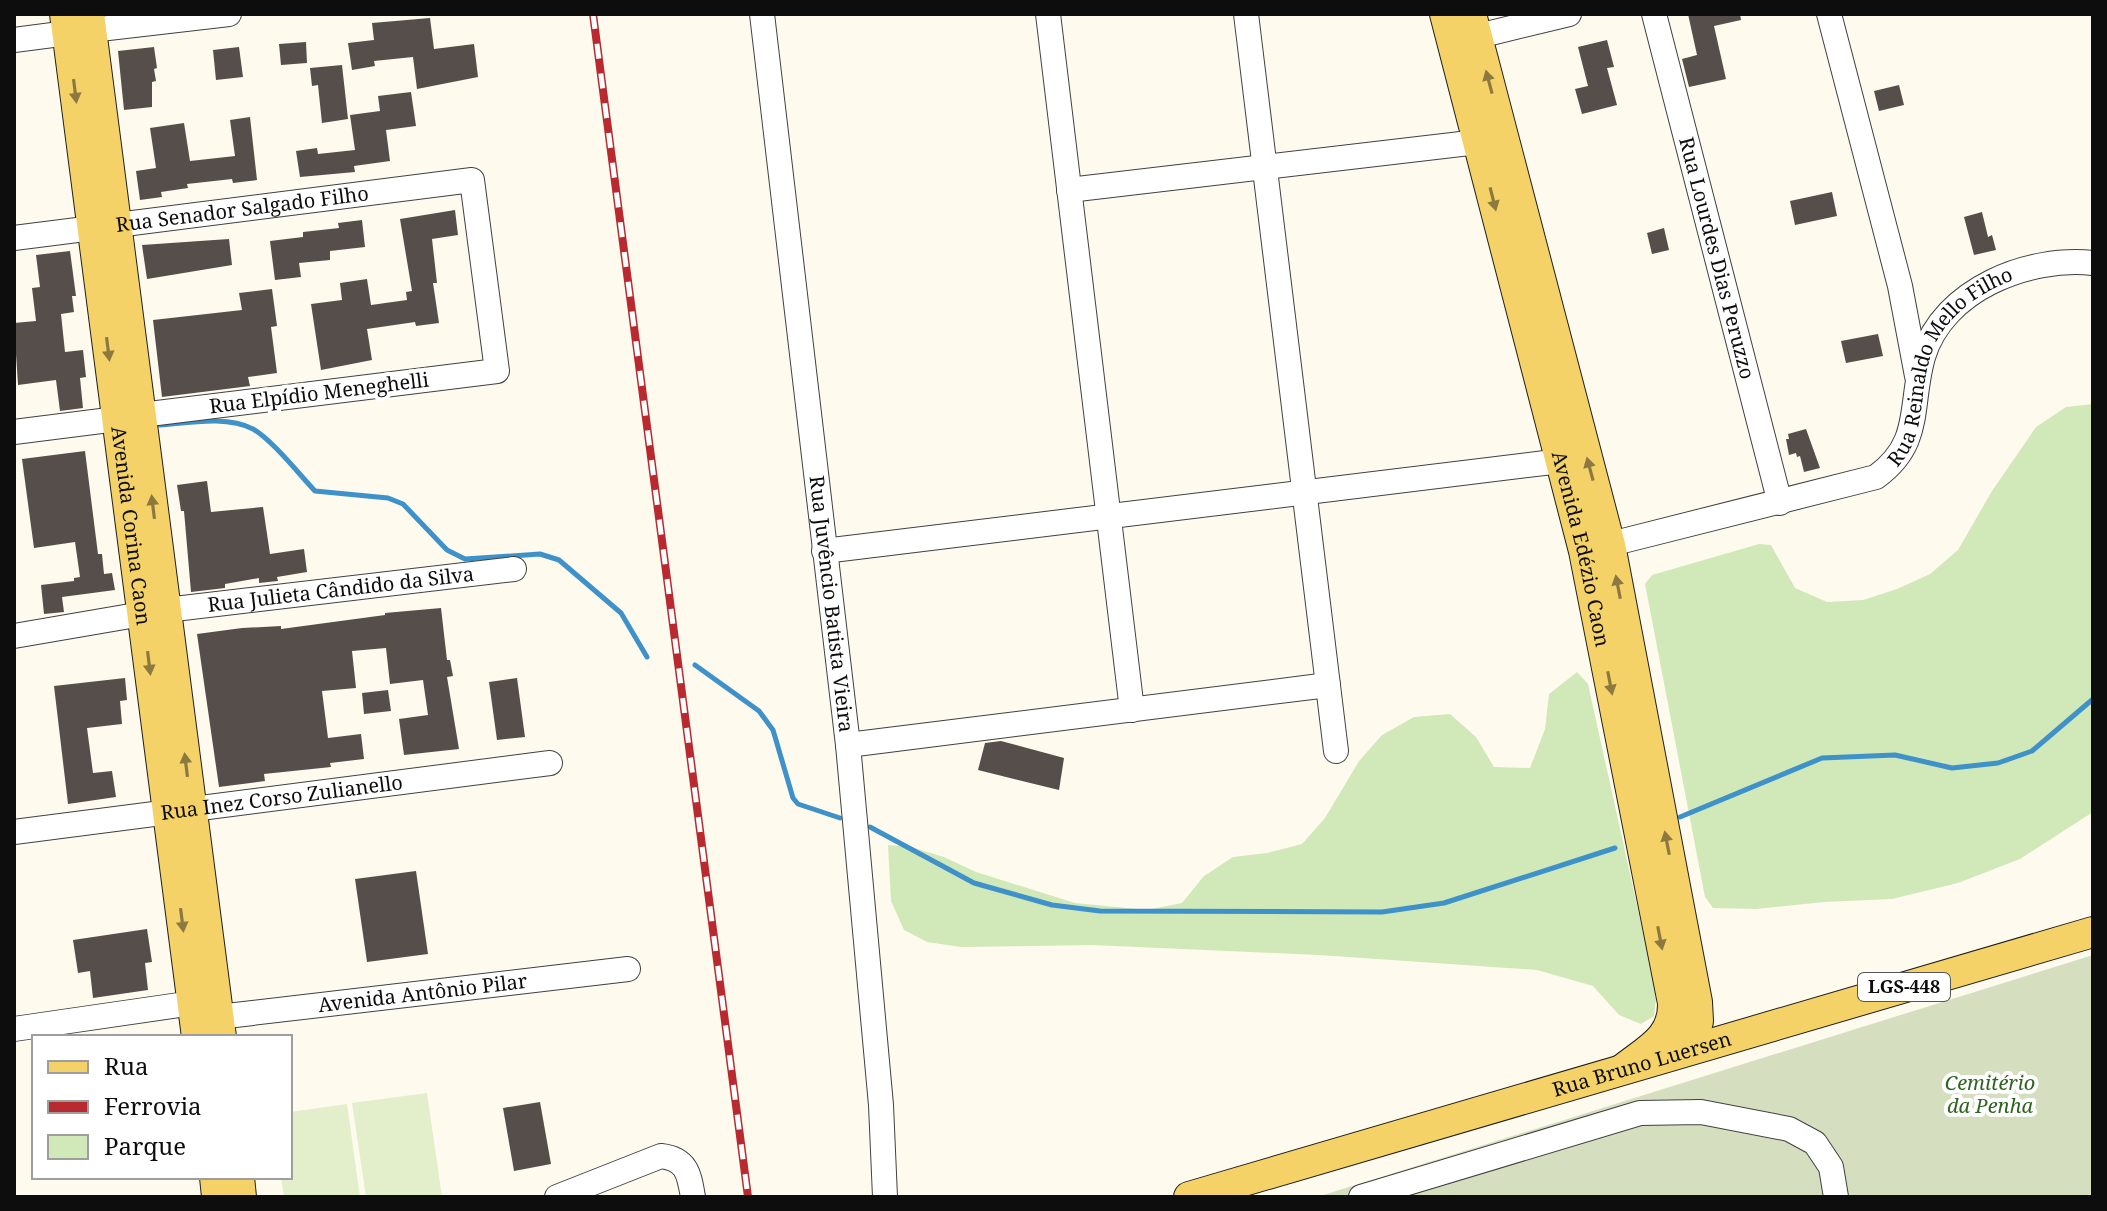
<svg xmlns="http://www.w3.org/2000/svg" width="2107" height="1211" font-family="'Noto Serif',serif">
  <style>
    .green { fill: #d1e8b9 }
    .cemetery { fill: #d5dfc0 }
    .pitch { fill: #e2efca }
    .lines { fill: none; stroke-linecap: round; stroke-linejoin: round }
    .stream { stroke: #3e91c9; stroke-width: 5 }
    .building { fill: #554e4a }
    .minor-casing { stroke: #404040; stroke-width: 26 }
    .major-casing { stroke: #1e1e1e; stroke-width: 32 }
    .minor { stroke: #fff; stroke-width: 24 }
    .major { stroke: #f4d268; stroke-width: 30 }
    .rail-casing { stroke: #b92a30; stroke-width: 8 }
    .rail { stroke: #fff; stroke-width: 5; stroke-dasharray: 15; stroke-linecap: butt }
    .oneway { fill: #8c793f }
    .labels { text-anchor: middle; stroke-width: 8; stroke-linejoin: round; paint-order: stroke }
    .shield { fill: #fff; stroke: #565656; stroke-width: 2 }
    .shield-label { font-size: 18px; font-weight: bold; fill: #0d0d0d }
    .street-label { font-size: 20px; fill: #0d0d0d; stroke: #fff }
    .park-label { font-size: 20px; font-style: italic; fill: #2d6320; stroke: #fff }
  </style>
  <rect width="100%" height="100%" fill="#fefbee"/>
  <g class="green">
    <path d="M2093,404V812L2020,859L1958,883L1892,899L1824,902L1756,909L1713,908L1705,897L1645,584L1652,575L1759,544L1771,545L1795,588L1827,602L1863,600L1897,589L1930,574L1958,550L1992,491L2036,427L2066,407Z"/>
    <path d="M1577,672L1588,684L1654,982L1656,999L1654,1016L1641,1024L1619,1015L1593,986L1537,970L1319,955L1092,945L961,947L927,942L904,930L891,901L888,845L911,847L944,857L976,872L1075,903L1147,910L1182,903L1204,876L1233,857L1267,853L1302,844L1325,818L1359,761L1382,735L1414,717L1450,714L1476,737L1494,767L1530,768L1545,729L1549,694Z"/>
  </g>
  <path class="cemetery" d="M2093,955V1194L2085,1197H1317Z"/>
  <g class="pitch">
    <path d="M427,1093L442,1197H366L352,1103Z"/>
    <path d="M347,1104L360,1197H284L281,1177H290V1112Z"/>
  </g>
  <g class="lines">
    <g class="stream">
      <path d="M160,425C187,423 227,415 253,429C272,440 299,474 315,491L388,498L403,504L447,550L465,559L540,554L559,560L621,613L647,657"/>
      <path d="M695,665L759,711L773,730L793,798L798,804L840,818"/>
      <path d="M1680,817L1822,758L1895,755L1952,768L1998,763L2032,751L2093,699"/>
      <path d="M870,827L974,883L1052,905L1100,911L1382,912L1444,903L1615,848"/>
    </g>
  </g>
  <g class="building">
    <path d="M1688,14H1740L1741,20L1714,26L1726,79L1689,87L1682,59L1697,55Z"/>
    <path d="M430,18L434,49L474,44L478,77L417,89L413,57L374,61L375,66L352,70L348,43L374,40L372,23Z"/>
    <path d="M1607,40L1614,67L1607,68L1617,105L1582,114L1575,89L1588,86L1578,47Z"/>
    <path d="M306,42L307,63L281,65L279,44Z"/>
    <path d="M154,47L157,68L154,69L156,81L152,82V107L124,110L118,51Z"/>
    <path d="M239,47L243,77L216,80L213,50Z"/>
    <path d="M342,65L348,119L322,123L318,85L312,86L310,68Z"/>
    <path d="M1899,85L1904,105L1879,111L1874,91Z"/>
    <path d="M411,92L416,126L386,130L390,161L354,166L355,172L300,177L296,151L317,148L318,154L355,150L350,115L380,111L378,96Z"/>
    <path d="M250,117L257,180L233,183L232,179L187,184L188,188L161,192L162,197L140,200L136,171L156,168L150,128L184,123L190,161L235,156L230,120Z"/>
    <path d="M1832,192L1837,216L1795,225L1790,201Z"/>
    <path d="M455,210L458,235L432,239L437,283H433L439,323L416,326L415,322L367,329L372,360L321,370L311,304L342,300L340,283L367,279L371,305L407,300L406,292L412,291L400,219Z"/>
    <path d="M1982,212L1988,237L1992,235L1996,250L1974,255L1964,217Z"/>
    <path d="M362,220L365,247L330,251V260L299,263L301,277L275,280L270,241L303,237V232L339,228L338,223Z"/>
    <path d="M1664,228L1669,250L1652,254L1647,233Z"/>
    <path d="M229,239L232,265L147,279L142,245Z"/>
    <path d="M70,251L76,296H72L74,312L61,314L65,352L83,350L86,377L80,378L83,408L60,411L56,380L18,385L14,323L36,321L32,288L40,287L36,255Z"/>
    <path d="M272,289L277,326L271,327L277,373L248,377L250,386L162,397L153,320L242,310L239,293Z"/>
    <path d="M1878,334L1883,356L1846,363L1841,341Z"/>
    <path d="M1806,429L1820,468L1804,472L1800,456L1797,457L1796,453L1789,455L1786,439H1789L1788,434Z"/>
    <path d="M85,451L98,554H102L104,574L112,573L115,590L62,597L64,612L44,614L41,585L74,581V578L80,577L75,542L34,548L22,459Z"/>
    <path d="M207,481L211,512L263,507L270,554L304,549L307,572L277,577L278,581L259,583V578L225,584V588L191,592L184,511H181L177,485Z"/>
    <path d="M441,608L447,660H450L453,676L447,677L459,749L404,755L399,719L428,715L423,680L390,684L386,648L352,651L356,688L322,691L328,738L361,734L364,759L330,763L331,767L264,774L265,781L219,787L197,634L242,628L281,626V629L385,615V613Z"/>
    <path d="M125,678L127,700L120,701L122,724L87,728L93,773L112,771L116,797L68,804L54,686Z"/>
    <path d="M517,678L525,737L497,740L489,682Z"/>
    <path d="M388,690L391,711L364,714L362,693Z"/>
    <path d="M1001,741L1064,758L1059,790L978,770L985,743Z"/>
    <path d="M416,871L428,954L367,962L355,879Z"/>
    <path d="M147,929L152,962L145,963L148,990L93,998L90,971L78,973L73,940Z"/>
    <path d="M540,1102L551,1164L514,1171L503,1108Z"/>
  </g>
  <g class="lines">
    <defs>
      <g id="minor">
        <path id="s1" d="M762,14L848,745L881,1105L885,1197"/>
        <path d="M1048,14L1132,710"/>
        <path d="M1246,14L1336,751"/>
        <path id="s2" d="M1654,14L1780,503"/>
        <path d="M1829,14L1900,286L1917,376"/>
        <path d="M91,30L229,14"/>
        <path d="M14,40L68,33"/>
        <path d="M1462,40L1569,14"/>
        <path d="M1069,190L1478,142"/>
        <path id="s3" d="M14,238L472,180L497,371L141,415"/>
        <path d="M14,432L117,419"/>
        <path id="s4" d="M1595,548L1876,477C1923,443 1909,406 1923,357C1943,289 2029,256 2093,263"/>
        <path d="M824,551L1561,461"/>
        <path id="s5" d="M166,610L514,569"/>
        <path d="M14,636L142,614"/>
        <path d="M848,745L1328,685"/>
        <path id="s6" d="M14,832L550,763"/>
        <path id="s7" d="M218,1017L628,969"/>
        <path d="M14,1029L193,1003"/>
        <path d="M557,1197L661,1156C687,1159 689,1174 693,1197"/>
        <path d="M1361,1197L1640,1113L1701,1112L1789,1129L1815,1143L1831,1167L1836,1197"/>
      </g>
      <g id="major">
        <path id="s8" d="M65,14L197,1037"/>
        <path d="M89,14L221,1037"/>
        <path id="s9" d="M1445,14L1584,551L1673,1003C1674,1038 1648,1049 1623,1069"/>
        <path d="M1471,14L1610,545L1697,1002L1698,1021L1691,1049"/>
        <path d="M215,1177L217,1197"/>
        <path d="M239,1177L241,1197"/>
        <path id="s10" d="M1189,1197L2093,932"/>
      </g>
    </defs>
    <use href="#minor" class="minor-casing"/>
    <use href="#major" class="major-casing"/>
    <use href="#minor" class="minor"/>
    <use href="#major" class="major"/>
    <defs>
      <path id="rail" d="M593,14L748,1197"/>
    </defs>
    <use href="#rail" class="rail-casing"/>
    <use href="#rail" class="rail"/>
  </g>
  <defs><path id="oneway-solid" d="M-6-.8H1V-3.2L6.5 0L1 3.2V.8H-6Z" transform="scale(2)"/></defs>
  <g class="oneway">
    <use href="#oneway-solid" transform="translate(1489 82) rotate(-105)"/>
    <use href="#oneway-solid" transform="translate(75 91) rotate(83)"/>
    <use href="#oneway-solid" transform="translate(1493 199) rotate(76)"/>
    <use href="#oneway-solid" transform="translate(108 349) rotate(83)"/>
    <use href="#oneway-solid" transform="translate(1590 469) rotate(-105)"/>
    <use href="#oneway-solid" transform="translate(153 507) rotate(-97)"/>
    <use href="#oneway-solid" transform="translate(1618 587) rotate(-101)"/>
    <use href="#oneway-solid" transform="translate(149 663) rotate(83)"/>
    <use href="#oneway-solid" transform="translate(1610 683) rotate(79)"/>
    <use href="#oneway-solid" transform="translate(186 765) rotate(-97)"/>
    <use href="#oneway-solid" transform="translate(1667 843) rotate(-101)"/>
    <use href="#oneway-solid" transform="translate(182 920) rotate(83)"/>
    <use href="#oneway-solid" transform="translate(1660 938) rotate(79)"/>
  </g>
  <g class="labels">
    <rect class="shield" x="1858" y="973" width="92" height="28" rx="6"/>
    <g class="shield-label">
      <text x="1904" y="993">LGS-448</text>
    </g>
    <g class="street-label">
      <text dy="7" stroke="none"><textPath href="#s3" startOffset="230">Rua Senador Salgado Filho</textPath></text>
      <text dy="7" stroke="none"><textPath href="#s2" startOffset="252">Rua Lourdes Dias Peruzzo</textPath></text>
      <text dy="7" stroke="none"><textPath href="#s4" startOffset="430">Rua Reinaldo Mello Filho</textPath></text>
      <text transform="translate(319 393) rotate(-7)" y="7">Rua Elpídio Meneghelli</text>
      <text dy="7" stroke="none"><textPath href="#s8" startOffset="516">Avenida Corina Caon</textPath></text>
      <text dy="7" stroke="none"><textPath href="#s9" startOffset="552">Avenida Edézio Caon</textPath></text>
      <text dy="7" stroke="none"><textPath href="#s5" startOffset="176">Rua Julieta Cândido da Silva</textPath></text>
      <text dy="7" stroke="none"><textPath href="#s1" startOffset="594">Rua Juvêncio Batista Vieira</textPath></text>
      <text dy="7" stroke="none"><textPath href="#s6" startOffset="270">Rua Inez Corso Zulianello</textPath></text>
      <text dy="7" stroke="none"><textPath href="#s7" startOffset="206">Avenida Antônio Pilar</textPath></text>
      <text dy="7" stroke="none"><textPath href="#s10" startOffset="472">Rua Bruno Luersen</textPath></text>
    </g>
    <g class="park-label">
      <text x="1990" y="1090">Cemitério<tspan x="1990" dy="23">da Penha</tspan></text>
    </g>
  </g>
  <rect width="2107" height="1211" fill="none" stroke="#0d0d0d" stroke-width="32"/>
  <rect x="32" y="1035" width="260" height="144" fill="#ffffff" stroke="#9e9e9e" stroke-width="2"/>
  <rect x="48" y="1061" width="40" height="12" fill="#f4d268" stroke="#9e9e9e" stroke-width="2"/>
  <text x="104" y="1075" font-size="24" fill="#0d0d0d">Rua</text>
  <rect x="48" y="1101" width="40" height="12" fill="#b92a30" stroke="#9e9e9e" stroke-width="2"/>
  <text x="104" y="1115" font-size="24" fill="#0d0d0d">Ferrovia</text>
  <rect x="48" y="1135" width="40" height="24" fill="#d1e8b9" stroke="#9e9e9e" stroke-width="2"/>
  <text x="104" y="1155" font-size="24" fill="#0d0d0d">Parque</text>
</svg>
